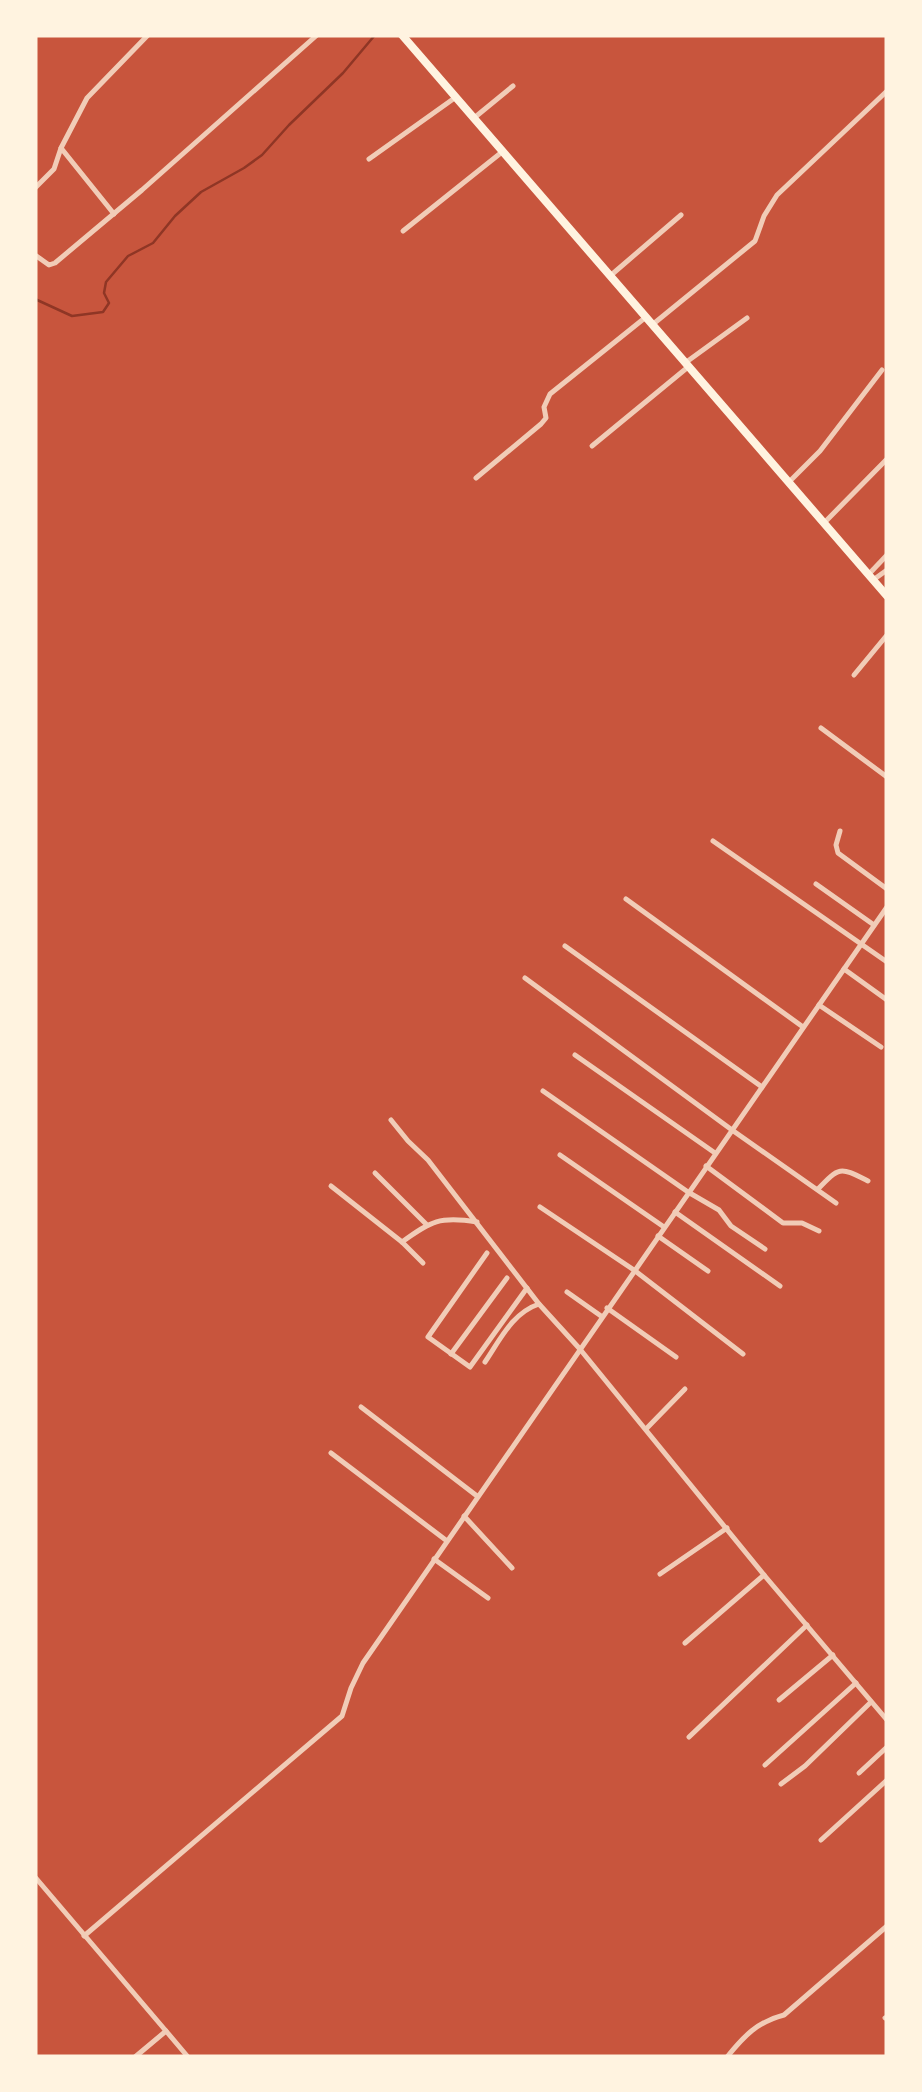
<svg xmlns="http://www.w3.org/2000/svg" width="922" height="2092" font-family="'Noto Serif',serif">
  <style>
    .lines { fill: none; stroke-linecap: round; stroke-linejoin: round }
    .stream { stroke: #8f3625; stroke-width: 2.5 }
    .minor { stroke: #f1ccb7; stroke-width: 5 }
    .secondary { stroke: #fff3e0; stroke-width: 8 }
  </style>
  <rect width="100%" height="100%" fill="#c8553d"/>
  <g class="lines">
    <path class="stream" d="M35,299L72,316L103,312L109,303L104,293L106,282L128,256L153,243L175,216L201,192L244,168L262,155L289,125L343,73L375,35"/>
    <g class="minor">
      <path d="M474,118L513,86"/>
      <path d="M61,148L114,214"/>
      <path d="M369,159L456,97"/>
      <path d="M35,188L54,169L61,148L87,98L148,35"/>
      <path d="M403,231L502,152"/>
      <path d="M35,255L49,265L55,263L142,190L317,35"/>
      <path d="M610,276L681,215"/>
      <path d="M652,325L755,241L764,216L777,195L887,91"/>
      <path d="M685,363L747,318"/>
      <path d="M592,446L688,367"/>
      <path d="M476,478L541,424L546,418L544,407L550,394L646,317"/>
      <path d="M788,483L820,451L882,370"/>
      <path d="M824,523L887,459"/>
      <path d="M869,574L887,555"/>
      <path d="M873,580L887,570"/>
      <path d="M854,675L887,635"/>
      <path d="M821,728L887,777"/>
      <path d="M840,831L836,845L838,853L887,889"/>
      <path d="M713,841L887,962"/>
      <path d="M816,884L874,925"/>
      <path d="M626,899L803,1027"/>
      <path d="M565,946L762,1087"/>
      <path d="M844,969L887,1000"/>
      <path d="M525,978L732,1130L836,1203"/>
      <path d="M819,1005L881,1047"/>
      <path d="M575,1055L715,1153"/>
      <path d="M543,1091L688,1192L719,1210L731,1226L765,1249"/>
      <path d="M391,1120L408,1141L428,1160L539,1304L579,1348L764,1575L887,1720"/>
      <path d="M560,1155L664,1227"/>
      <path d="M706,1166L783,1223H802L819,1231"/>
      <path d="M375,1173L426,1224"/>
      <path d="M331,1186L402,1242L423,1263"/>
      <path d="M818,1189C840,1166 840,1167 868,1181"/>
      <path d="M540,1207L634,1270L743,1354"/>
      <path d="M675,1212L780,1286"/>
      <path d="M658,1236L708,1271"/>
      <path d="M402,1242C431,1221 440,1216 477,1222"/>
      <path d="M487,1253L428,1337L470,1367L527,1288"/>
      <path d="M567,1292L601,1316"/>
      <path d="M607,1308L676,1357"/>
      <path d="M451,1354L507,1278"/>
      <path d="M485,1362C500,1340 512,1313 539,1304"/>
      <path d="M361,1407L477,1496"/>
      <path d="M646,1429L685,1389"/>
      <path d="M331,1453L447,1541"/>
      <path d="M464,1516L512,1568"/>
      <path d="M434,1559L488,1598"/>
      <path d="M660,1574L727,1528"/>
      <path d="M685,1643L764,1575"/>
      <path d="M779,1700L833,1655"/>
      <path d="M689,1737L807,1625"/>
      <path d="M765,1765L856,1683"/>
      <path d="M859,1773L887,1747"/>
      <path d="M781,1784L805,1766L871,1702"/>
      <path d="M821,1840L887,1780"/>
      <path d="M35,1877L166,2031L135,2057"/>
      <path d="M84,1936L342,1716L351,1688L363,1663L887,907"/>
      <path d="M885,2018L887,2017"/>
      <path d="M166,2031L188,2057"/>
      <path d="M727,2057C744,2036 757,2022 784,2015L887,1926"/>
    </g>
    <path class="secondary" d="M402,35L887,596"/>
  </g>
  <rect width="922" height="2092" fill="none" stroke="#fff3e0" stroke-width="75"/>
</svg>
